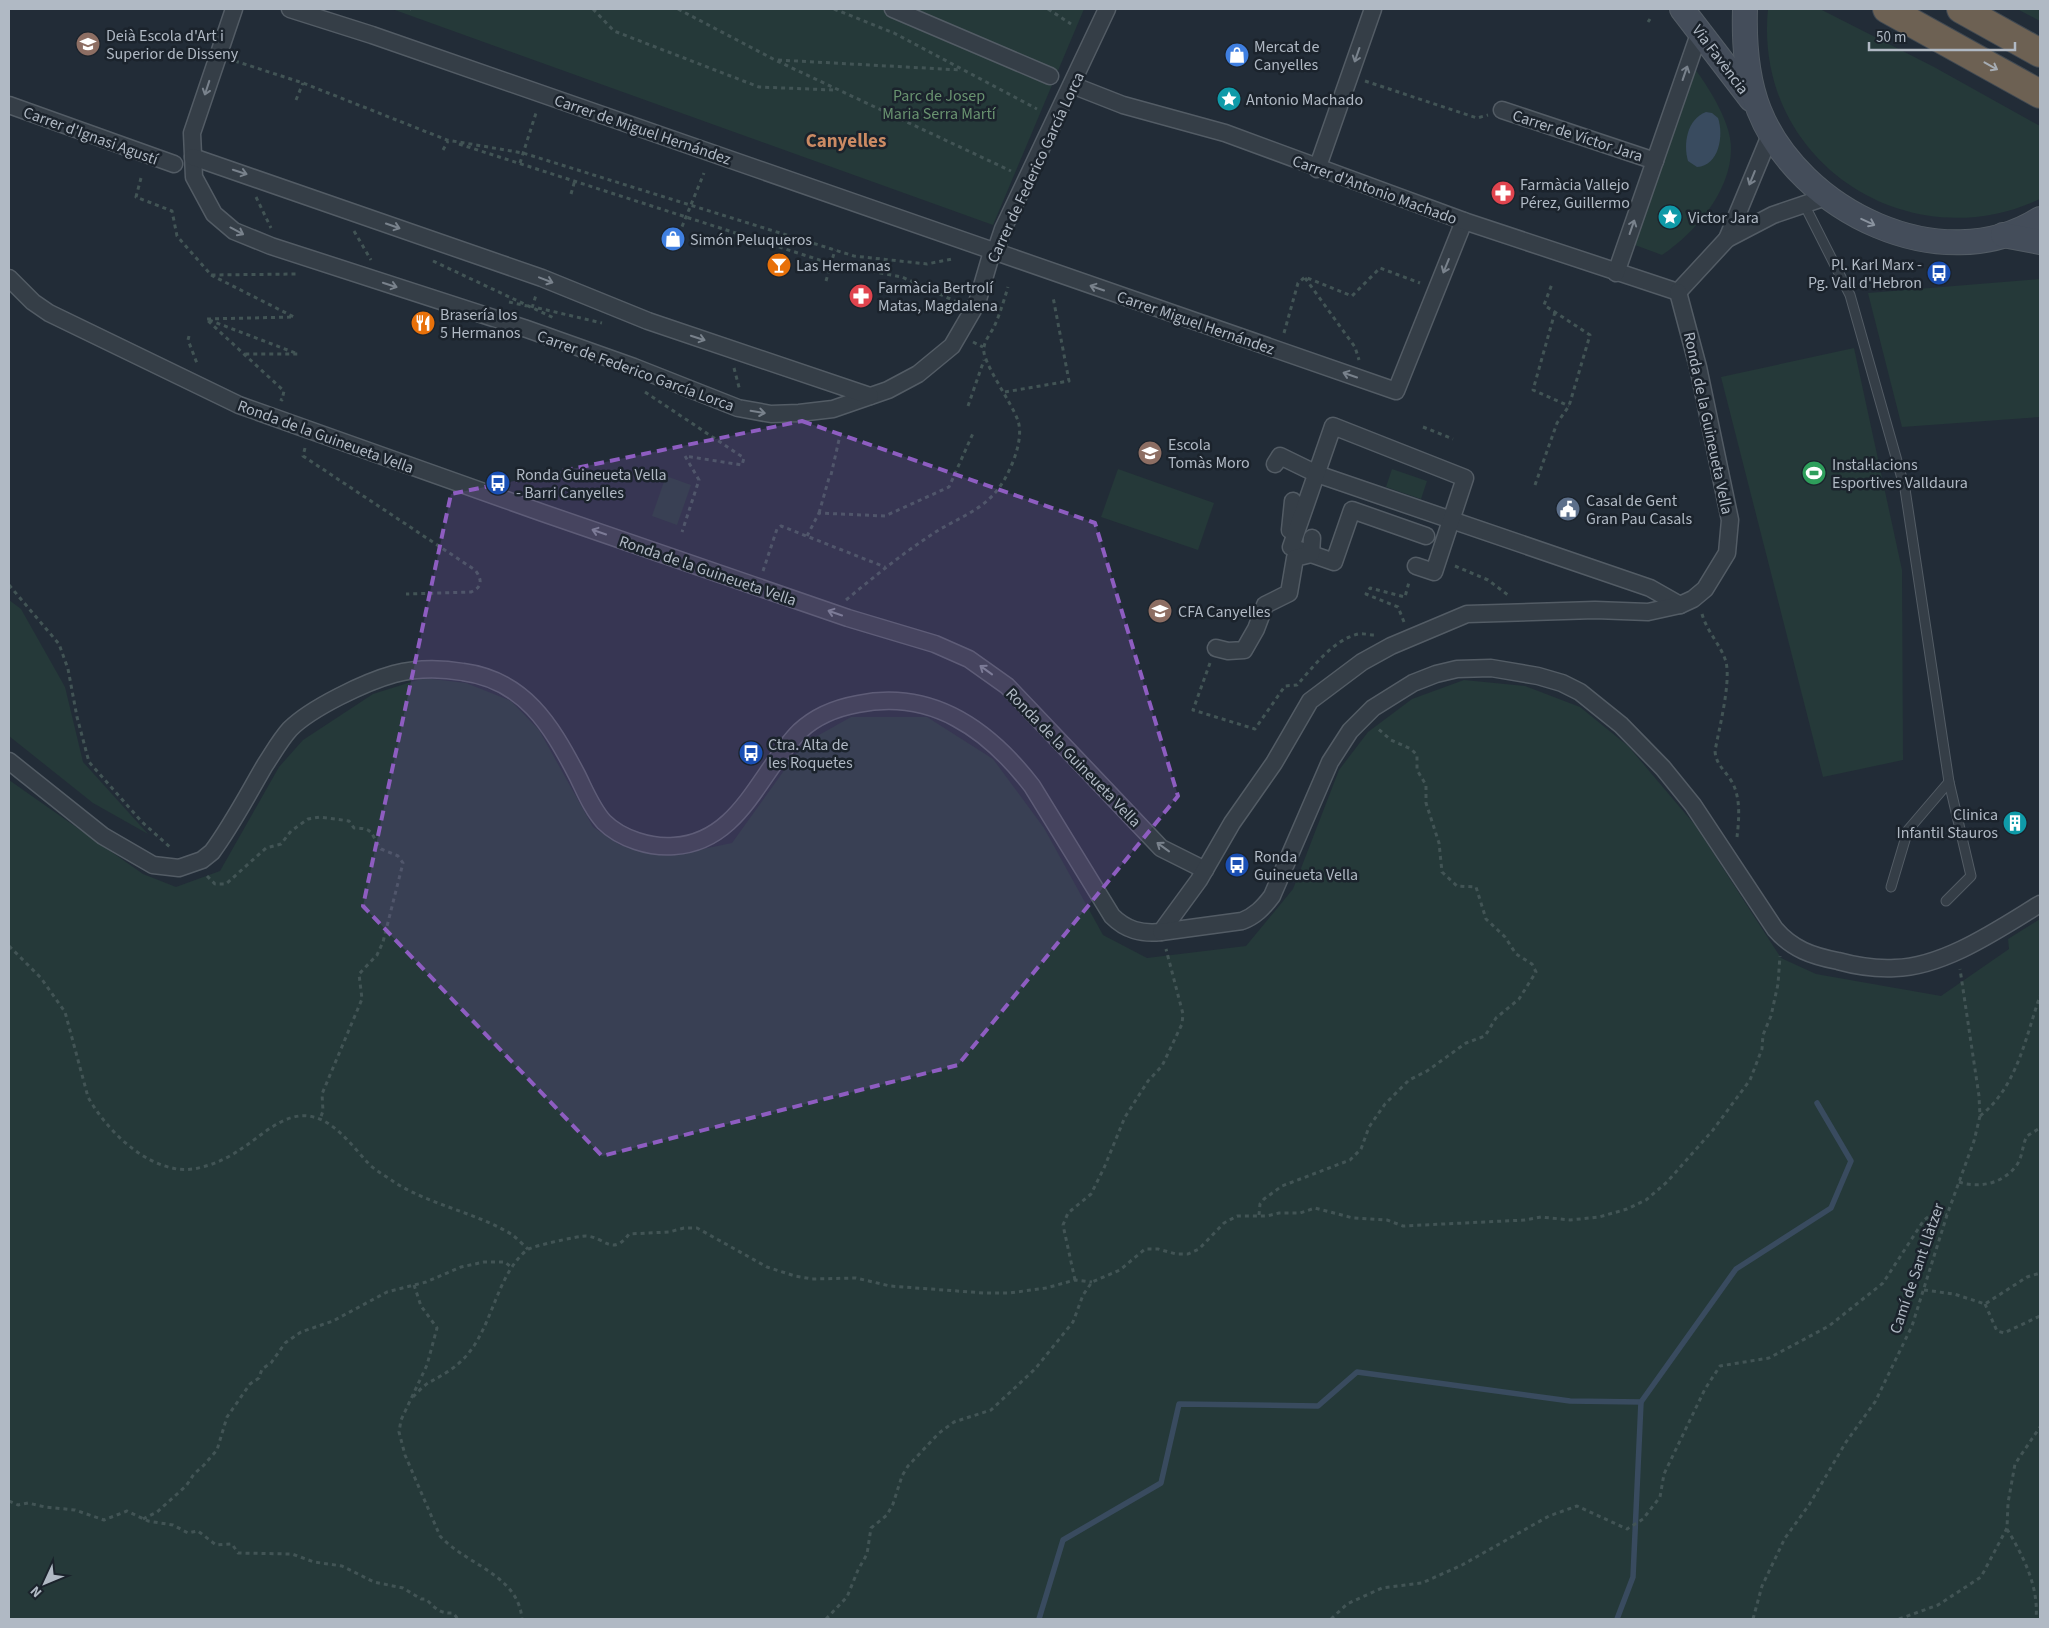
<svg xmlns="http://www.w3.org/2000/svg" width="2049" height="1628" font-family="'Source Sans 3',sans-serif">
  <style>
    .green { fill: #253939 }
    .water { fill: #394b5f }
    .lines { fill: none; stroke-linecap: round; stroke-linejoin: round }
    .stream { stroke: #394b5f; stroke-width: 5.5 }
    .lane-casing { stroke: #535c65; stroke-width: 11 }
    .street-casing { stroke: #535c65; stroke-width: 19 }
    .secondary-casing { stroke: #535c65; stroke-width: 26 }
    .highway-casing { stroke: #404952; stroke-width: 30 }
    .path { stroke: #425455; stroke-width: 3; stroke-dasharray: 4 4; stroke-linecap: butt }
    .lane { stroke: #353e47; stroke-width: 9 }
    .street { stroke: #353e47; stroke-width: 16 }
    .secondary { stroke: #444d5a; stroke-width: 24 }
    .highway { stroke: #6d6153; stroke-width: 28 }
    .oneway { stroke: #79828c }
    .oneway2 { stroke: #a6acb3 }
    .oneway3 { stroke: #8a939f }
    .marked { fill: #8e5dc1; fill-opacity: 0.2; stroke: #8e5dc1; stroke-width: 4; stroke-dasharray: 10 6; stroke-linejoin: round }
    .labels { text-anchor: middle; stroke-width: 5; stroke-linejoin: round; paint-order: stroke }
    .poi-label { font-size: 16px; fill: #b0b9c4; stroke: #1b232c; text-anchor: start }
    .street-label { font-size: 16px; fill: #b0b9c4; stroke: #1b232c }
    .park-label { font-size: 16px; fill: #699370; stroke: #1b232c }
    .quarter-label { font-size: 19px; font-weight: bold; fill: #cb8a63; stroke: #1b232c }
  </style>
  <rect width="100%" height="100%" fill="#222c37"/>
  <g class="green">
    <path d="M392,9H1084L993,225Z"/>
    <path d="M1768,9H1820L1934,67L2040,126V199C1905,262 1753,159 1768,9Z"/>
    <path d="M2017,9H2040V21Z"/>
    <path d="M1695,69C1709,88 1732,124 1731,149C1731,191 1695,233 1662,255L1635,245C1656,186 1673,127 1695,69Z"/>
    <path d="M2040,279V417L1902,427L1868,293Z"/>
    <path d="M1854,348L1902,570L1903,760L1823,777L1721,377Z"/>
    <path d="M1118,469L1214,503L1198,550L1101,517Z"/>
    <path d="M1392,469L1427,481L1421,499L1386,487Z"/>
    <path d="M666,476L691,485L677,525L652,516Z"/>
    <path d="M9,600L21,609L65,687L83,762L148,834L93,803L9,736Z"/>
    <path d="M424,678L466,683L511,701L539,730L593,827L620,845L669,856L732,843L803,744L851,717H927L993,759L1044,828L1103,935L1147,958L1246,946L1293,889L1339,770L1368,732L1412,699L1464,680L1525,686L1580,707L1628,746L1695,825L1781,958L1816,974L1941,996L2009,949L2008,939L2040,919V1619H9V780L143,874L176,887L220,871L279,767L303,740L373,694Z"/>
  </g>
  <path class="water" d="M1706,112L1712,113L1718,118C1724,135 1719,166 1697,167L1688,161C1683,144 1687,119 1706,112Z"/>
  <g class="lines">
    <g class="stream">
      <path d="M1039,1619L1063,1540L1161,1483L1179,1404L1318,1406L1357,1372L1570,1401L1641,1402L1736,1269L1831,1208L1851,1161L1817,1103"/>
      <path d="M1617,1619L1633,1577L1641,1402"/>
    </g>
    <defs>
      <g id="lane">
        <path d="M1804,204L1850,295L1905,489L1949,782L1971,876L1946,901"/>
        <path d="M1891,887L1908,830L1949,782"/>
      </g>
      <g id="street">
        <path d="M234,9L192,133L194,177L214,214L234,231L271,246L524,328L634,367L738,408L771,414L799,413L833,409L888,390L918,374L952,346L977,303L991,255L995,253L1003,229L1107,9"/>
        <path d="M290,9L372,35L1396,391L1464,221"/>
        <path d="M893,9L1050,76"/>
        <path d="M1072,85L1123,105L1225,133L1464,221L1678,292"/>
        <path d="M9,105L174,164"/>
        <path d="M1502,110L1655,161"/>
        <path d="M193,157L542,278L648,321L870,396"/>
        <path d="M1317,169L1373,9"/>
        <path d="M1727,239L1771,133"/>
        <path d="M1616,273L1700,31"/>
        <path d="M9,278L33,302L49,313L239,405L543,513L848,618L935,644L969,659L1007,686L1161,848L1205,870"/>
        <path d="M1678,292L1727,239L1773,215L1826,197"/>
        <path d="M1275,464L1280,456L1317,474L1650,588L1680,605"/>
        <path d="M1293,501L1290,530L1293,531"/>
        <path d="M1416,566L1434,572L1465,478L1333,426L1291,547L1334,562L1352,510L1426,536"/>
        <path d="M1216,648L1228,651L1244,650L1256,629L1265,605L1289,593L1295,558L1311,554L1312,538"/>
        <path d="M9,761L103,836L153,865L179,868L202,860L212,852C232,825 248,794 265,765C273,753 280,740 290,729C311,708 365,682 394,674C417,668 440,668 463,672C524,680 551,725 577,775C585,791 592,809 604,822C621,839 651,848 674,846C740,842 759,772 800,731C816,716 836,708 858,704C932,689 988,729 1032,786L1112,916C1126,930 1141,934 1161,932L1199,880L1232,823L1274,763L1310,701L1362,662L1391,646L1467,614L1595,610L1648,612L1680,605L1693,599L1705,589L1727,553L1730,520L1698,367L1678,292"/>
        <path d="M1161,932L1242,921C1255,916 1263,908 1272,896L1330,762L1350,731L1373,708L1413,683L1436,674L1457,669L1491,668L1538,676L1562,683L1580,692L1621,725L1663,768L1693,805L1775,929C1792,949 1812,956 1838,961C1856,966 1875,969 1895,968C1944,967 1999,929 2040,904"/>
      </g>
      <g id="secondary">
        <path d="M1682,9L1751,99"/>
        <path d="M1745,9C1744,43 1746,77 1759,110C1799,211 1942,281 2040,219"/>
        <path d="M2003,235L2040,242"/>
      </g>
      <g id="highway">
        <path d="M1887,9L2040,94"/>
        <path d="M1961,9L2040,53"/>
      </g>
    </defs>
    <use href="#lane" class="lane-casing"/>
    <use href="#street" class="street-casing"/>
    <use href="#secondary" class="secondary-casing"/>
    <use href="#highway" class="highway-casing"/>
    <g class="path">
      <path d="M410,9H411"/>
      <path d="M593,9L614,31L759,87L834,90"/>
      <path d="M678,9L775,60L1011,171"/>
      <path d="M834,9L894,33L1037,109"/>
      <path d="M1048,9L1071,24"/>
      <path d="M1648,22L1650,19"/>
      <path d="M778,60L961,70"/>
      <path d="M235,61L303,83L447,140L523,153L854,256L927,264L952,259"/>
      <path d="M1365,81L1477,118L1488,115"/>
      <path d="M296,100L303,83"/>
      <path d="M459,144L832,264L902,277L957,302"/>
      <path d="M443,150L448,141"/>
      <path d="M520,163L536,113"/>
      <path d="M141,178L136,197L172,211L177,236L211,275L297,274"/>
      <path d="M571,194L575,180"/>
      <path d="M256,197L271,228"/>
      <path d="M354,231L371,260"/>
      <path d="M679,234L704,173"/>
      <path d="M433,261L554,318"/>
      <path d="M211,275L294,317L206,319L284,391L282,400L280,399"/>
      <path d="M1305,278L1355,347L1359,360"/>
      <path d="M826,281L835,250"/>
      <path d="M509,302L527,306"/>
      <path d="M532,308L536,295"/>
      <path d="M538,308L602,323"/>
      <path d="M1555,312L1533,390L1569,406"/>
      <path d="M209,320L298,354H245"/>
      <path d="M1284,333L1298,283L1305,277L1352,296L1380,268L1420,283"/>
      <path d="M189,336L188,340L198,366"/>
      <path d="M973,342L983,347"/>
      <path d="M734,368L740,391"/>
      <path d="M645,392L744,458L742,465L685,456L699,480L682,532"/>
      <path d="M1005,392L1069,381L1053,297"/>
      <path d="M968,406L984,360"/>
      <path d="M1423,427L1453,439"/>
      <path d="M305,448L303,456L475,570C482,579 483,587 471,592L406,594"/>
      <path d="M831,475L841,431"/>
      <path d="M1535,485L1557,423L1569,406L1590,335L1544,305L1552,284"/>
      <path d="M819,513L829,478"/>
      <path d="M807,536L819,513L885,516L949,487L974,431"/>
      <path d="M1455,566L1488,580L1508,595"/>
      <path d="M763,571L777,529L781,526L885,567"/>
      <path d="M9,585L59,644L68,669L77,717L89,762L142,822L171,848"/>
      <path d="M846,600C875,576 903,553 934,533C954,520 978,512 994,494C1008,479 1025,441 1018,421C1013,404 980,360 984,347C985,340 991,333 994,327C1000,314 1004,300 1008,287"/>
      <path d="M1702,614C1707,632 1721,645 1726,662C1731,683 1719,729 1715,751C1716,765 1725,770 1732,782C1741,798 1739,820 1737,837"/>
      <path d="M1404,622L1398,607L1366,594L1370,588L1405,597L1409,582"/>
      <path d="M1210,663L1193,710L1255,729L1285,686L1297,685C1313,667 1333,640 1358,634C1363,633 1369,635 1374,635"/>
      <path d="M207,876L215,884H226L266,848L281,844L291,831L308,819L320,817L349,821L354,828C375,828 370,834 381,849L398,856L403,863L383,942L377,955L359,974L362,999L322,1094L323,1111L320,1119"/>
      <path d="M9,946L41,978L65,1012L88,1097C106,1129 140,1163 177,1169C198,1172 224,1161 241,1149C260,1137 283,1113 308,1116C334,1119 352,1146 369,1164C376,1171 386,1176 394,1182C430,1205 477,1213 511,1234C517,1238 523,1245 528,1249"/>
      <path d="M1980,1116C2017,1087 2025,1039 2040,996"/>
      <path d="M1959,1182C1980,1189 2003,1183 2016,1166C2023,1157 2022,1145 2027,1136L2040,1128"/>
      <path d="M1259,1215L1260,1204L1264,1199L1282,1186L1350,1160L1361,1149L1369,1127L1385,1104L1409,1080L1427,1071L1466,1043L1485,1036L1496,1018L1519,999L1536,972L1532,964L1516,954L1505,937L1486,919L1476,887L1457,886L1442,872L1439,843L1426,803V785L1417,770V755L1411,749L1391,740L1376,727"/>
      <path d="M1075,1280L1063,1225L1068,1213L1091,1194L1104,1168L1125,1117L1148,1081L1162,1066L1182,1024L1183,1014L1166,949"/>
      <path d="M414,1285L421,1306L437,1328L427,1365L401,1420L399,1432L405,1455L440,1536C466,1565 518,1574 522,1619"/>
      <path d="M1924,1290L1954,1294L1985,1304L2027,1277L2040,1273"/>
      <path d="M1985,1304L1997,1331L2004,1333L2040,1316"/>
      <path d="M413,1397C418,1392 424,1385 430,1382C443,1375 457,1367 467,1355C493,1325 497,1274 527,1250C532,1246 578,1236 586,1236C605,1237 612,1257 629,1234L669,1232L684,1228H697L767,1267L795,1276L812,1279L856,1278L890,1286L984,1293H1009L1046,1288L1075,1280L1092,1282"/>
      <path d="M9,1501L18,1505L28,1503L45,1507L75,1510L104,1520L127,1511L148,1521L173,1525L188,1533L198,1531L216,1545L232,1544L238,1553L292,1554L314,1562L342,1566L374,1582L403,1588L421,1599H426C435,1608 440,1614 453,1613L458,1619"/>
      <path d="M143,1519L157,1512L186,1486L194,1474L204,1465L217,1450L227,1417L250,1384L259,1378L262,1369L271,1363L285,1343L301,1332L333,1321L387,1292L426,1282L461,1267L484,1262H505L511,1267"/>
      <path d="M2007,1529C2023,1556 2039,1586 2036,1619"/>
      <path d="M826,1619L847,1597L858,1570L867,1554L871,1528L887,1515L893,1504L902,1476L908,1466L939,1433L954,1422L991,1410L1035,1369L1073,1322L1083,1295L1092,1282L1120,1270L1145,1249H1158L1176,1254H1188L1199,1249L1224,1223L1237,1216H1267L1279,1213H1300L1315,1208L1353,1218L1387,1220L1403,1226L1525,1220L1541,1217L1570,1220L1599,1217L1627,1209L1646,1200L1667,1182L1713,1130L1750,1080L1762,1049L1763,1035L1771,1016L1778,984L1780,956"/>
      <path d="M1331,1619L1347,1604L1382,1588L1422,1583L1462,1565L1549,1516L1577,1506L1627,1529L1643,1519L1660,1497L1664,1474L1705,1389L1720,1366L1769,1358L1829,1326L1883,1283L1924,1220L1936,1211L1947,1215"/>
      <path d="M1753,1619L1762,1586L1785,1538L1809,1505L1846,1442L1875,1402L1912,1326L1947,1215L1974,1141L1980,1116L1979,1096L1960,969"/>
      <path d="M1899,1619L1938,1605L1981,1577L2007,1528L2008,1503L2015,1464L2040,1427"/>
    </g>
    <use href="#lane" class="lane"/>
    <use href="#street" class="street"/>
    <use href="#secondary" class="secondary"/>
    <use href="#highway" class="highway"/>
  </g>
  <defs><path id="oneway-shaft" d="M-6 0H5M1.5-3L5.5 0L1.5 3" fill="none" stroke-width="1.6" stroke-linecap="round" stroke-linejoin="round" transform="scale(1.25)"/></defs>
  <g class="oneway">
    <use href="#oneway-shaft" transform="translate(1357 55) rotate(109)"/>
    <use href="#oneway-shaft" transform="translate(1685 73) rotate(-71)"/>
    <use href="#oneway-shaft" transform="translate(207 88) rotate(108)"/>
    <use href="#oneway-shaft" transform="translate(240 172) rotate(18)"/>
    <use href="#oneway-shaft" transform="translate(1752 178) rotate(112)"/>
    <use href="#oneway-shaft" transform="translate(393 226) rotate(19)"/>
    <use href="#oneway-shaft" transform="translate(1632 227) rotate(-71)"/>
    <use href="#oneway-shaft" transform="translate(237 231) rotate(28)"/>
    <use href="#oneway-shaft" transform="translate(1446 266) rotate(112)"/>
    <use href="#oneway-shaft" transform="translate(546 280) rotate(21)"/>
    <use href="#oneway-shaft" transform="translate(390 285) rotate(18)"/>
    <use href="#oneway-shaft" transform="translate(1097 288) rotate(-161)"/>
    <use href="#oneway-shaft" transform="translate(698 338) rotate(18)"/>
    <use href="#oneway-shaft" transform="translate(1350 375) rotate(-161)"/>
    <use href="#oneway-shaft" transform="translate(758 412) rotate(9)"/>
    <use href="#oneway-shaft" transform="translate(599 532) rotate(-161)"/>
    <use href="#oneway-shaft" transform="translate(835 613) rotate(-161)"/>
    <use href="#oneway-shaft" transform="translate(986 670) rotate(-144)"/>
    <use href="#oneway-shaft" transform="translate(1163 847) rotate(-144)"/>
  </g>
  <use class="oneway2" href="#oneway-shaft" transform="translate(1991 66) rotate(29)"/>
  <use class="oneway3" href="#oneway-shaft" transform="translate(1868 222) rotate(25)"/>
  <path class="marked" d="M802,421L1095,523L1178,796L958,1065L602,1156L363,906L451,494Z"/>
  <defs>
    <symbol id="school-disc" viewBox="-11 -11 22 22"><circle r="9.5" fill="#8d6e63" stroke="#1b232c"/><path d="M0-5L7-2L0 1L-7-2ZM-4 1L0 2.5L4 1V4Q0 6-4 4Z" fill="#fff"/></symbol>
    <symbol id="shop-disc" viewBox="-11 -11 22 22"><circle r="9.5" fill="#3f7fe0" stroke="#1b232c"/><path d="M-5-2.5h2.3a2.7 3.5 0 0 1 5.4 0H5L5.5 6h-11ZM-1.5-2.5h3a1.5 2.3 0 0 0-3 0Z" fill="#fff"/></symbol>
    <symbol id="sight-disc" viewBox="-11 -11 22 22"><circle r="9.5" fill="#0f9aa8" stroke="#1b232c"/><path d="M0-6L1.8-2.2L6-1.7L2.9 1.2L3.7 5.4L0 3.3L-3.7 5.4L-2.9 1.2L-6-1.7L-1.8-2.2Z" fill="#fff"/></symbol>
    <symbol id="pharmacy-disc" viewBox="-11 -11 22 22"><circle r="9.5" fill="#e0444e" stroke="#1b232c"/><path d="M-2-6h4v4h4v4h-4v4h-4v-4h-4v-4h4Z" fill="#fff"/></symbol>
    <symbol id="bar-disc" viewBox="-11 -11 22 22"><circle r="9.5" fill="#e8710a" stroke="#1b232c"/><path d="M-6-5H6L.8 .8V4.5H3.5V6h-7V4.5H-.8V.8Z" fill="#fff"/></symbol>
    <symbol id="bus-disc" viewBox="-11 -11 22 22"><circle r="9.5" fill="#1a4fb4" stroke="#1b232c"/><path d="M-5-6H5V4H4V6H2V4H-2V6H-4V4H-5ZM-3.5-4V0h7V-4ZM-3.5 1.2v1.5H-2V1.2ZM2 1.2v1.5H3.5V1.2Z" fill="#fff"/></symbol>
    <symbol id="restaurant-disc" viewBox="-11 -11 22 22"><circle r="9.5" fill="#e8710a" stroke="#1b232c"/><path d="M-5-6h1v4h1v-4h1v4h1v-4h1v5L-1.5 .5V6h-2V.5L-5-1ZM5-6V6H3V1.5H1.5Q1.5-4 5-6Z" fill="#fff"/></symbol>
    <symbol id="stadium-disc" viewBox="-11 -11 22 22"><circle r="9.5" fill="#2e9e5b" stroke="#1b232c"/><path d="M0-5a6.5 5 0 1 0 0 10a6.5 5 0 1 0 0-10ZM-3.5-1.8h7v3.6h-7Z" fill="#fff"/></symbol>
    <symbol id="civic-disc" viewBox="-11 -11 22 22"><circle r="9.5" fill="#5c6f8a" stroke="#1b232c"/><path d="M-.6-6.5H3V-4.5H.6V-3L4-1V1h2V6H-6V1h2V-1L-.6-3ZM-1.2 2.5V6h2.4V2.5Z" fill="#fff"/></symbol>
    <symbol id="building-disc" viewBox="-11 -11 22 22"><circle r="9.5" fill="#0f9aa8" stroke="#1b232c"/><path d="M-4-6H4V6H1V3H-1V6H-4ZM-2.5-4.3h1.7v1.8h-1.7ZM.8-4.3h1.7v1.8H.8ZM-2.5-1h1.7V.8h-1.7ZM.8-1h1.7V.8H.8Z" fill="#fff"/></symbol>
  </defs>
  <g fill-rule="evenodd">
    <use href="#school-disc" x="74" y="30" width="28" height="28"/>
    <use href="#shop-disc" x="1223" y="41" width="28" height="28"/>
    <use href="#sight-disc" x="1215" y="85" width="28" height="28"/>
    <use href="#pharmacy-disc" x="1489" y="179" width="28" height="28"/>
    <use href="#sight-disc" x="1656" y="203" width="28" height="28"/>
    <use href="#shop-disc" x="659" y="225" width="28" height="28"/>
    <use href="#bar-disc" x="765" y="251" width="28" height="28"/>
    <use href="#bus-disc" x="1925" y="259" width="28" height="28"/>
    <use href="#pharmacy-disc" x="847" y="282" width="28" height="28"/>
    <use href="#restaurant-disc" x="409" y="309" width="28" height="28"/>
    <use href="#school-disc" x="1136" y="439" width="28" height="28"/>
    <use href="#stadium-disc" x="1800" y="459" width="28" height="28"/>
    <use href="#bus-disc" x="484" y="469" width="28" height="28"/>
    <use href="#civic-disc" x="1554" y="495" width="28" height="28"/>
    <use href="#school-disc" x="1146" y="597" width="28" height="28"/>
    <use href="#bus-disc" x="737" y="739" width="28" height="28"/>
    <use href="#building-disc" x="2001" y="809" width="28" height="28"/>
    <use href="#bus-disc" x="1223" y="851" width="28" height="28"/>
  </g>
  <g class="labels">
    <g class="poi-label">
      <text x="106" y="41">Deià Escola d'Art i<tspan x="106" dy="18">Superior de Disseny</tspan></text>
      <text x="1254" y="52">Mercat de<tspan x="1254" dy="18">Canyelles</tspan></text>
      <text x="1246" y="105">Antonio Machado</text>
      <text x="1520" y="190">Farmàcia Vallejo<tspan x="1520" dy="18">Pérez, Guillermo</tspan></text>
      <text x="1688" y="223">Victor Jara</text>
      <text x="690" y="245">Simón Peluqueros</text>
      <text x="1922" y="270" text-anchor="end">Pl. Karl Marx -<tspan x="1922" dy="18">Pg. Vall d'Hebron</tspan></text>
      <text x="796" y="271">Las Hermanas</text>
      <text x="878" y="293">Farmàcia Bertrolí<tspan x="878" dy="18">Matas, Magdalena</tspan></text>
      <text x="440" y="320">Brasería los<tspan x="440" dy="18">5 Hermanos</tspan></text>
      <text x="1168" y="450">Escola<tspan x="1168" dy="18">Tomàs Moro</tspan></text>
      <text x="1832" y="470">Instal·lacions<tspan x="1832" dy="18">Esportives Valldaura</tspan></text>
      <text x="516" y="480">Ronda Guineueta Vella<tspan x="516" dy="18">- Barri Canyelles</tspan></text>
      <text x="1586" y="506">Casal de Gent<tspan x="1586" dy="18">Gran Pau Casals</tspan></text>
      <text x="1178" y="617">CFA Canyelles</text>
      <text x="768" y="750">Ctra. Alta de<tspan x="768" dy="18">les Roquetes</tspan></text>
      <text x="1998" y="820" text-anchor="end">Clinica<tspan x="1998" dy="18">Infantil Stauros</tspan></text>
      <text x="1254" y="862">Ronda<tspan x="1254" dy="18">Guineueta Vella</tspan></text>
    </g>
    <g class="street-label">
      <text transform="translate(1721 59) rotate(53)" y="6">Via Favència</text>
      <text transform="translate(643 129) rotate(19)" y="6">Carrer de Miguel Hernández</text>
      <text transform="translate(91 135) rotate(20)" y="6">Carrer d'Ignasi Agustí</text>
      <text transform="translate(1578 135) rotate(18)" y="6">Carrer de Víctor Jara</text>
      <text transform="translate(1035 167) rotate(-65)" y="6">Carrer de Federico García Lorca</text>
      <text transform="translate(1375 189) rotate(20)" y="6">Carrer d'Antonio Machado</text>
      <text transform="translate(1196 322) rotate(19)" y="6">Carrer Miguel Hernández</text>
      <text transform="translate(636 370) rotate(20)" y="6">Carrer de Federico García Lorca</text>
      <text transform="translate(1709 423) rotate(78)" y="6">Ronda de la Guineueta Vella</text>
      <text transform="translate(326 436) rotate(20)" y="6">Ronda de la Guineueta Vella</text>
      <text transform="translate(708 570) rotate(19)" y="6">Ronda de la Guineueta Vella</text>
      <text transform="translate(1074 757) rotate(46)" y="6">Ronda de la Guineueta Vella</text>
      <text transform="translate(1916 1268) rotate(-71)" y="6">Camí de Sant Llàtzer</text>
    </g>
    <g class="park-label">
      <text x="939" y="101">Parc de Josep<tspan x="939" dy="18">Maria Serra Martí</tspan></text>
    </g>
    <g class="quarter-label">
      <text x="846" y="147">Canyelles</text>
    </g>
  </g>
  <rect width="2049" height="1628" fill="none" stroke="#b0b9c4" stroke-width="20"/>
  <g transform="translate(45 1583) rotate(226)" stroke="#1b232c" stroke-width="4" paint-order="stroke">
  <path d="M0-4L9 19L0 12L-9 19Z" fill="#b0b9c4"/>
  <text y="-8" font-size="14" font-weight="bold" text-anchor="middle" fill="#b0b9c4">N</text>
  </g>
  <path d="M1869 42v8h146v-8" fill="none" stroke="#b0b9c4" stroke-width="2.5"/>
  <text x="1876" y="42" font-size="15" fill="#b0b9c4" stroke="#1b232c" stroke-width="4" paint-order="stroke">50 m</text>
</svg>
